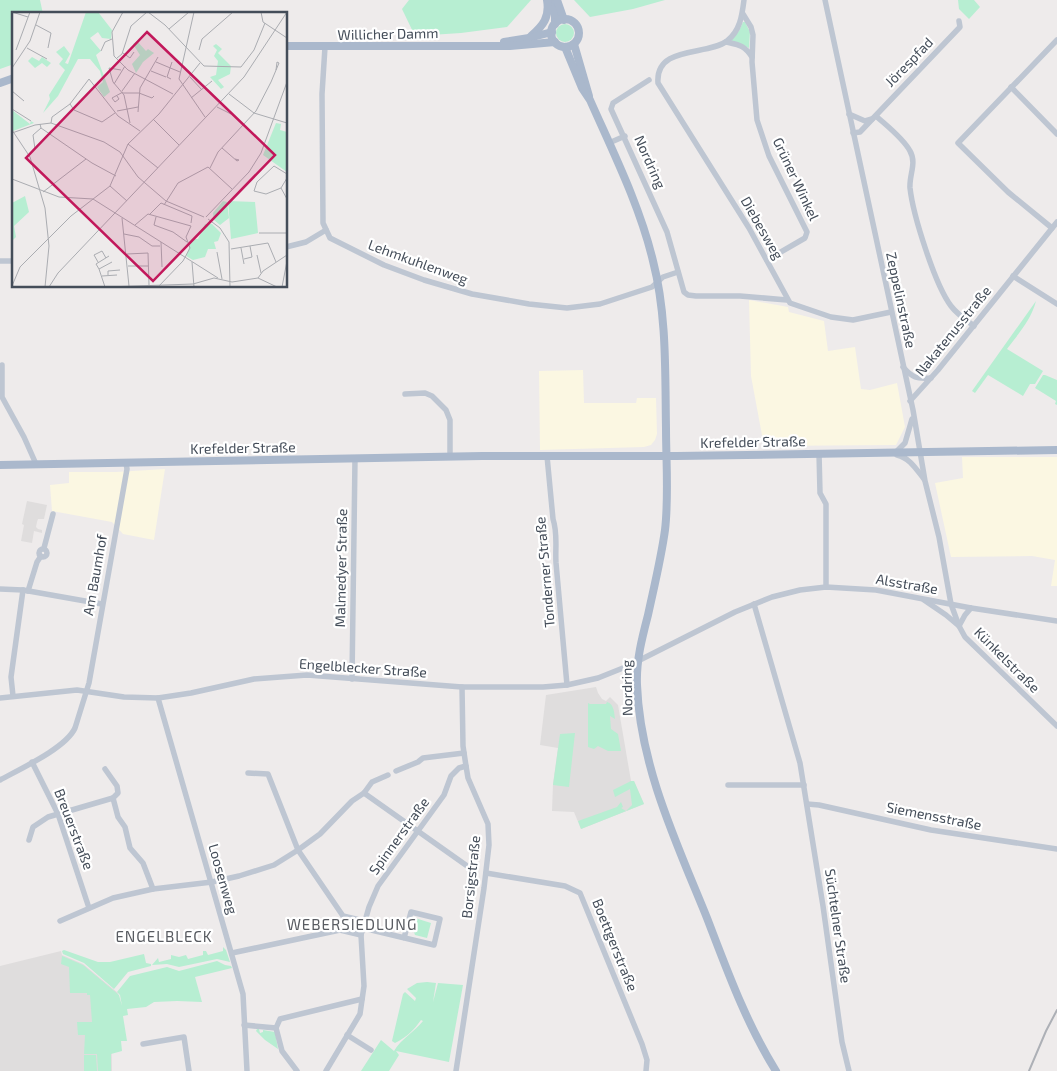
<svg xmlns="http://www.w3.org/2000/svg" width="1057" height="1071" font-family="'Exo 2',sans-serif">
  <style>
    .commercial { fill: #fbf7e2 }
    .education { fill: #dfdddd }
    .green { fill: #b7eed2 }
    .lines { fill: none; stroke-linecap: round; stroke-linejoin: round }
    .minor { stroke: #bec6d2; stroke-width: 5.5 }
    .major { stroke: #aab8cc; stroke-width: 8 }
    .rail { stroke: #adb0b6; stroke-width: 2 }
    .labels { text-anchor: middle; stroke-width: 4.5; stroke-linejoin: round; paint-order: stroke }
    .street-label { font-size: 14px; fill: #444d59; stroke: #fff }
    .neighbourhood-label { font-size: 15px; letter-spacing: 1px; fill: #585b61; stroke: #fff }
    .inset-road { fill: none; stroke: #aaacb1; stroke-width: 1 }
    .view { fill: #c2185b; fill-opacity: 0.15; stroke: #c2185b; stroke-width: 2.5 }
    .inset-edge { fill: none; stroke: #444d59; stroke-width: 2.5 }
  </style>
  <rect width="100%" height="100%" fill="#eeebeb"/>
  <g class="commercial">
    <path d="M749,300L788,307L789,312L824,321L828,351L855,347L861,389L870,390L897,383L905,427L896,445L764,446L751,376Z"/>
    <path d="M583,370L584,403H636L637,398H656L657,434L655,440L651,445L644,447L540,450L539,371Z"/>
    <path d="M962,457H1057V586H1051L1055,560L1032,556L951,557L935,483L963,478Z"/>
    <path d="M165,469L154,540L123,534L112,522L52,511L50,485L69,483V472H116Z"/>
  </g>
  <g class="education">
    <path d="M27,501L47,505L44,519H38L37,522L36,527L38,529L42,530V533L34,531L32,543L21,541L24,525L22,524Z"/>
    <path d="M596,687L598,693L602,699L606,701L610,697L618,705L631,781H634L644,804L581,829L574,812L552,811L553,784L558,748L540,745L546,695Z"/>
    <path d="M61,951L62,955L83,964L118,993L111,1016L112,1071H0V966Z"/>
  </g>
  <g class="green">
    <path d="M0,0H40L43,14H14V64L0,69Z"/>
    <path d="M409,0H531L507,27L461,33L415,36L402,9Z"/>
    <path d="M574,0H665L633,9L590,17Z"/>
    <path d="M958,0H974L980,7L969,19L959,9Z"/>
    <path d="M743,22H745L750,32L749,48L732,41L731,39L739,31Z"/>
    <circle cx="565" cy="33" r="9"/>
    <path d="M1036,301C1031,320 1019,333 1007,349L1043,371L1035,384H1030L1023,396L988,375L975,393L972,391Z"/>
    <path d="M1043,375H1045L1057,380V405L1055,404L1056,401L1035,388Z"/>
    <path d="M607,702C614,704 614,712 615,719L610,716L611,729L618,734L621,751H608L598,746L594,749L588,747V703L590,704H606Z"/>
    <path d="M575,733L569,787L553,785L560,734Z"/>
    <path d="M631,781H634L644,804L581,829L578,821L617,807L621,802L623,807L621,808L626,811L632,805L630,789L615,797L613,790Z"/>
    <path d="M415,918L431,923L427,938L415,935L414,932L411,930Z"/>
    <path d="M223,947L226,950L230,962L217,959L179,967L167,964L152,965L158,958L159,962L171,959V955L179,957L186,955L188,959L203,955V951H206L208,955L223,951Z"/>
    <path d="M64,950L98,962H110L144,954L146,963L151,964V966L128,972L114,989L84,963L63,954L62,951Z"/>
    <path d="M62,956L83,965L119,995L122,1006L120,995L117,992L130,976L167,967L179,971L217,961L225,965L231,966L232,968L195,977L202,1002L177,1001L154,1002L146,1007L127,1009L128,1015L123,1016L127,1041H121L122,1051L111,1054V1071H98L97,1054H84L85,1035H78L77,1022H92L90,995H87V993H70L69,967L61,964Z"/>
    <path d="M427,982L436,983L433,1002L438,983L463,985L449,1062L396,1051L399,1055L389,1071H361L381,1040L394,1051C401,1039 414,1032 423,1021L421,1020C414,1030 407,1037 395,1043L392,1041L403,994L405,992L415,1001L416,998L407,989L417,983Z"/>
    <path d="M257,1029H259L260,1033L263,1032V1030L275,1032L278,1049L265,1040L256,1031Z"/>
    <path d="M84,1055H96L97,1071H84Z"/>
  </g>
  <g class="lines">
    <g class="minor">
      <path d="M744,0C742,16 740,31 727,41C708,56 655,45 658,83L749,228L790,303L831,317L853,320L891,312"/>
      <path d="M825,0L913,410L925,481L939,537L951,604L959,626L965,637L1057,726"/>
      <path d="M743,14L751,27L753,35L752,62L757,120L769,156L807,232L805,238L767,260"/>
      <path d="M726,42C739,45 744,45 752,57"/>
      <path d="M325,47L322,94L323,223L330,238L384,265L424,280L472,294L529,304L567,308L600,304L652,287L663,277L678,272"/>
      <path d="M649,80L613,103L611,109L667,232L684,292L688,295L696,296H740L787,300"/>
      <path d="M1011,87L1057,134"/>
      <path d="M849,114L865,121L872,119"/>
      <path d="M876,116C887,126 903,138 910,151C917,163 909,175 910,188C913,215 935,285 951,306C957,314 966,320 974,326"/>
      <path d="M853,133L860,132L960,27L959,21"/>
      <path d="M609,143L625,136"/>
      <path d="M1052,228L1008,192L958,143L1057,40"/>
      <path d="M286,247L306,242L326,230"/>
      <path d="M0,261H14"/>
      <path d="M1013,276L1057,304"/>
      <path d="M2,365V397L24,437L36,464"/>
      <path d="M903,367C913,378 916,379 931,378"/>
      <path d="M405,394L425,393L432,396L446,410L450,420V457"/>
      <path d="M910,401L938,370L1057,222"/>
      <path d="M896,452L905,443L912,419"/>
      <path d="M819,453L820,493L826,504V587"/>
      <path d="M897,455C910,458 916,469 924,479"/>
      <path d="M547,456L553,519C558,534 555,548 556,563L567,685"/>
      <path d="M44,548L53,514"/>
      <circle cx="43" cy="553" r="4"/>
      <path d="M0,589L23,590L102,604"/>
      <path d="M28,591L37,562L41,556"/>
      <path d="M924,600L946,615L959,626L965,615L971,608"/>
      <path d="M754,604L800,763L823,906L842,1042L849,1071"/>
      <path d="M352,679L355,459"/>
      <path d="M13,696L11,677L23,590"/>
      <path d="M0,698L77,690L124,697L158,698L191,693L254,679L307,675L462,687H543L567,685L598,678L628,666L735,612L772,597L800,590L826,587L876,590L971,608L1057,621"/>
      <path d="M158,698L243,994L247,1071"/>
      <path d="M32,762L58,814L89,908"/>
      <path d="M396,771L418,762L423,758L464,753"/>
      <path d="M248,773L268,774L298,850L343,916L364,921"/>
      <path d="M0,780C20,769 66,748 75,728L89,683L127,469L126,463"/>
      <path d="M728,785H804"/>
      <path d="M364,793L470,868"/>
      <path d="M113,798L118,817L125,827L130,848L143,863L153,889"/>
      <path d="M807,804L819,805L931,830L1057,849"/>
      <path d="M29,840L33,827L48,817L113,798L118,793L117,786L105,769"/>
      <path d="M486,873L565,886L580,893L642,1044L647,1060L646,1071"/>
      <path d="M60,921L113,898L153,889L212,882L239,876L274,865L298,850L320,834L352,801L364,793L372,782L388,775"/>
      <path d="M363,928L434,945L440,919L411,912L404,938"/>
      <path d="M232,953L340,930L361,935"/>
      <path d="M244,1025L276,1028L280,1019L362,999"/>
      <path d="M276,1028L282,1051L297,1071"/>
      <path d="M347,1035L371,1050"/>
      <path d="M143,1044L184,1037L189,1071"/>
      <path d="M326,1071L360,1014L364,986L361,935L369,907L378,886L444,795L451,776L459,768L466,766"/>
      <path d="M456,1071L484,888L489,845L488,824L468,778L466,766L463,746L462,687"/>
    </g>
    <g class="major">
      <path d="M551,0L555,14V24"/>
      <path d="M557,0L564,20"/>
      <circle cx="565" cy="33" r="14"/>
      <path d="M531,36C543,26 550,17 547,0"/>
      <path d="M504,42L529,38L552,32"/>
      <path d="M574,44L589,96"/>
      <path d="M286,46H510L555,42"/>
      <path d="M565,47L582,88L590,100C613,152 640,206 653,261C667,315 665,373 666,428C666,462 669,496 665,530C661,559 654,587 648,615C642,638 636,661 637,685C640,766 677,844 707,918C727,970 746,1023 776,1071"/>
      <path d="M0,83L14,78"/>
      <path d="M0,465L482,456H677L1057,450"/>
    </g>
    <path class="rail" d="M1029,1071L1046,1031L1057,1010"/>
  </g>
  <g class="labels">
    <g class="street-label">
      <text transform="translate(388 34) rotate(-1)" y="5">Willicher Damm</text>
      <text transform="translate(909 62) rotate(-46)" y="5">Jörespfad</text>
      <text transform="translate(650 162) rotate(66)" y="5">Nordring</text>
      <text transform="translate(796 179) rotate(65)" y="5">Grüner Winkel</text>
      <text transform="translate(762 228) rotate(60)" y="5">Diebesweg</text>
      <text transform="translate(418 262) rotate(20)" y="5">Lehmkuhlenweg</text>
      <text transform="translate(901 300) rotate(78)" y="5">Zeppelinstraße</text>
      <text transform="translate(953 331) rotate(-51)" y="5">Nakatenusstraße</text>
      <text transform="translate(753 442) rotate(-1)" y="5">Krefelder Straße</text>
      <text transform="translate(243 448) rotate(-1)" y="5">Krefelder Straße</text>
      <text transform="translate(341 568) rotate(-89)" y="5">Malmedyer Straße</text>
      <text transform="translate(545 572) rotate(-95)" y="5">Tonderner Straße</text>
      <text transform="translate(95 575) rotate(-80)" y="5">Am Baumhof</text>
      <text transform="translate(907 584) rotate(10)" y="5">Alsstraße</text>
      <text transform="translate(1007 660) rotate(45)" y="5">Künkelstraße</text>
      <text transform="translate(363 668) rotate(4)" y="5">Engelblecker Straße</text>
      <text transform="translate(627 688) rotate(-91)" y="5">Nordring</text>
      <text transform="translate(934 816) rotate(11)" y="5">Siemensstraße</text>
      <text transform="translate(74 829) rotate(69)" y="5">Breuerstraße</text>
      <text transform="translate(399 836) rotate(-54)" y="5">Spinnerstraße</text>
      <text transform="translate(471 877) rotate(-84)" y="5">Borsigstraße</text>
      <text transform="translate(223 879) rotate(74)" y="5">Loosenweg</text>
      <text transform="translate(838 926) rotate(82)" y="5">Süchtelner Straße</text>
      <text transform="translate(615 945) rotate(68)" y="5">Boettgerstraße</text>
    </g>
    <g class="neighbourhood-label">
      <text x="352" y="930">WEBERSIEDLUNG</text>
      <text x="164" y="942">ENGELBLECK</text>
    </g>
  </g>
  <g transform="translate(12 12)">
    <rect width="275" height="275" fill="#eeebeb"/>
    <path d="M74,0H86L100,18L99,27L90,26L86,20L78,26L89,39L84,43L98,80L92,85L85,75L91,70L88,59L78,47H66L46,84L31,101L38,87L37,83L53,58L47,52L51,47L44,40L52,34L58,42L53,51L56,52ZM125,29L134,39L136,37L142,41L131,50L124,61L120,52L128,43L121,32ZM204,32L210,37L206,41L219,54L218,62L206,68L212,75L209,77L198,65L204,63L206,49L202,44L205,38L201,34ZM20,45L27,49L30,45L39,51L35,55L30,51L23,56L16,49ZM0,98L18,112L19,109L22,111L1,119ZM264,111L269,112L268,118L275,120V160L251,143ZM13,184L17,200L2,214L4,225L0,229V191ZM211,189L215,190L217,206L208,213L202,208L201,201ZM216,189L243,190L246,221L219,227ZM193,212H200L209,221L206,229L202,230L204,237H196L193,245L181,248L174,244L180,227H186Z" fill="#b7eed2"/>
    <path class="inset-road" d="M0,0L16,5M111,0L100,20L102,44L116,58L161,82M136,0L153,13L192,54L229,55L242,38L253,11M182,0L167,67L193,105M249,0L251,10L275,26M24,13L39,21L36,36M157,17L177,0M15,36L35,47M4,38L18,0M187,38L190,27L221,0M89,39L93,30L100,27M111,41L118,46L122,40M105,46L110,42L119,14L135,0M144,50L168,60M0,56L18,29L28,0M109,58L97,56L101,70L112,83L118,111M139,59L154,65M178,65L190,78M159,67L155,65L160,50M102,72L113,54M0,79L12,89M110,79L123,61M111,81H127L140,86L142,84M217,82L242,101L275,111M105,84L107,87L103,90L100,86L111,80M179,86L200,69M58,92L62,98L90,110L103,101M205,95L219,102M0,97L19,109M105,99L126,95M126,100L128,76L146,45M141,107L167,133M39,111L40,105L58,92L77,67L106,104L128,119M28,112L29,116L80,151L104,164M0,118L18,145L33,196L37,234L33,275M0,121L23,113L39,111L92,130L108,140L126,165L154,189L192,205M116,132L146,156M210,136L225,149L227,148L223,147M23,137L21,123L29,116M198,156L206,140L244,99L259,70L267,51L265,50L264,58M275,166L269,176L275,187M0,167L47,185L81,187L206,266M98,174L115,189M269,176L254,182L242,179L245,170L262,154L275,162M31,180L74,147M152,193L166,171L196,155L220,177M137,203L149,191L180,204L179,211M144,205L142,213L161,220L175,230M194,205L237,160L249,141L275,70M110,206L117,274M196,207L208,216L217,230L218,275M123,213L136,202L179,214L174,225L178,236L171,249L146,275M247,221H275M112,222L127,225L140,234H148M149,230L150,255M229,236L232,252M219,237L256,231L264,250M205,240L210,267M115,242L136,241L137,273M245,243L249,261M232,247L240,245L238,234M86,250L82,243L90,239L94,246M180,250L182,275M116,254H136M87,257L84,252L97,244M96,263V259L108,258M90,264L105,263M246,266L251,259L275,243M0,274L8,255L59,204L98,174L116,132L147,102L188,51M37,275L46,261L232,65L275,0M93,275L87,257L100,250M95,275L181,272L202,266L220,270L246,266L265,275M270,275L275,249"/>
    <path class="view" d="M135,20L263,143L141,269L14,146Z"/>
    <rect width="275" height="275" class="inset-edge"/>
  </g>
</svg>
